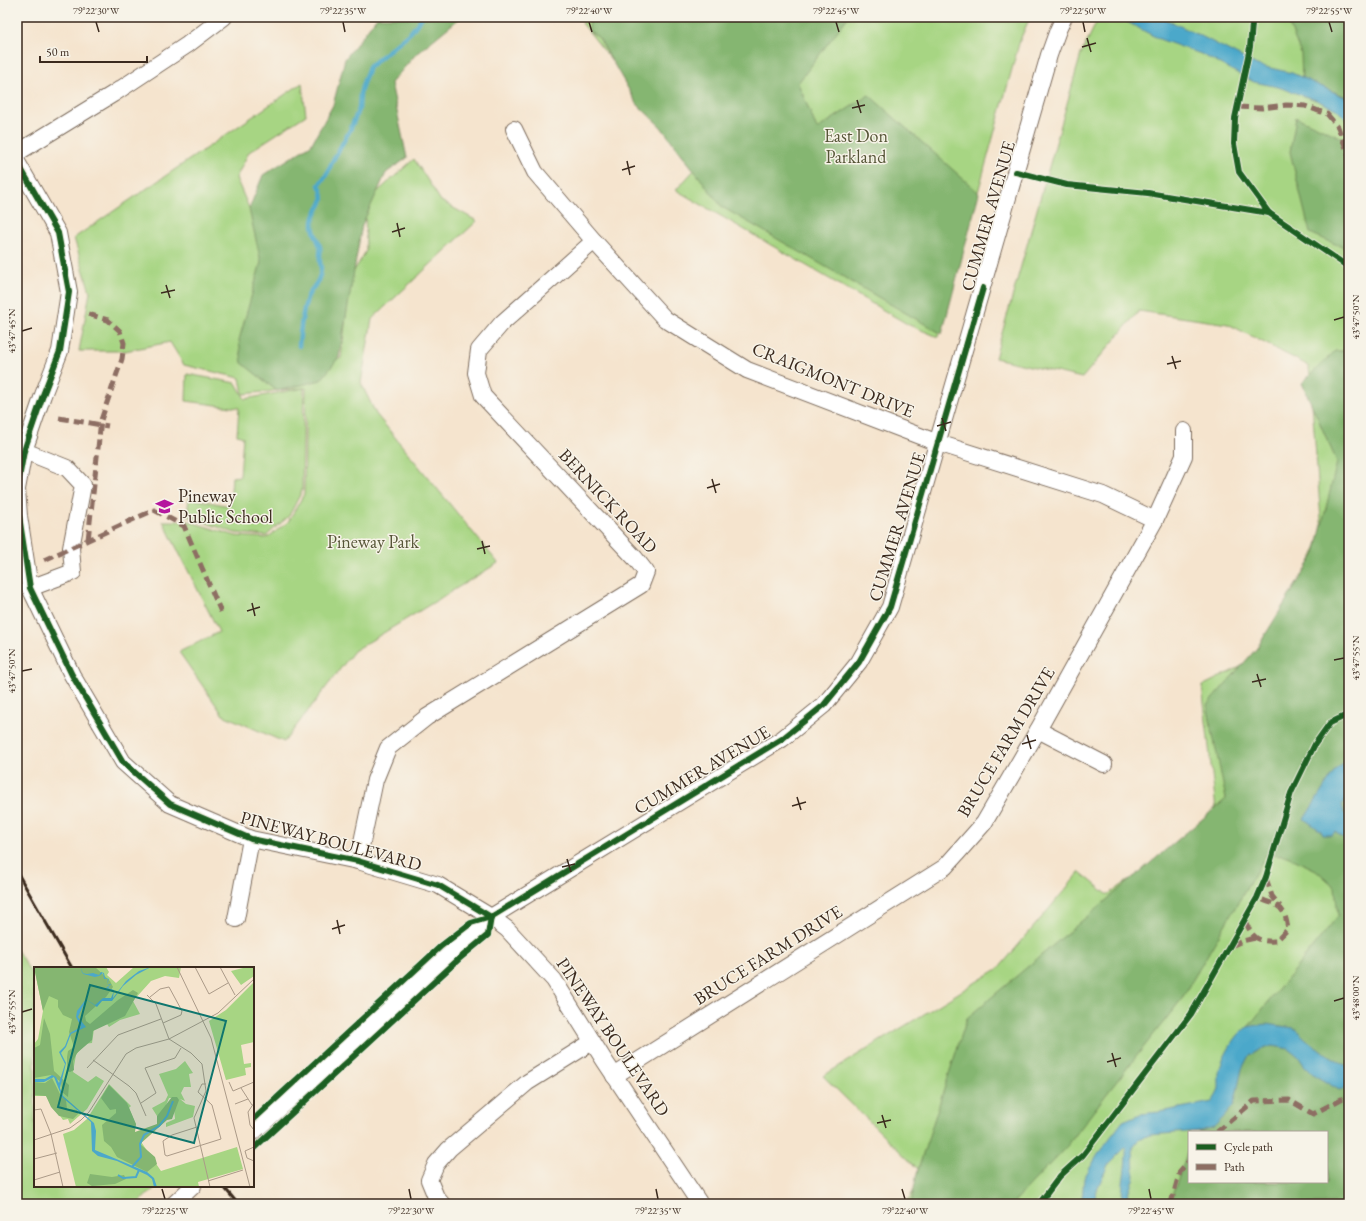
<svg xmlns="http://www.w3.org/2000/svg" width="1366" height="1221" font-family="'EB Garamond',serif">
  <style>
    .green { fill: #a7d583; stroke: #718050; fill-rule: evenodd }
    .forest { fill: #85b671; stroke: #607048 }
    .water { fill: #4ca8ca; stroke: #446974 }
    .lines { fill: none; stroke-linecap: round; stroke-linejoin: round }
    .stream { stroke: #4ca8ca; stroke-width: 4.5 }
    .minor-casing { stroke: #7c6b5c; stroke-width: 18 }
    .minor { stroke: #fff; stroke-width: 16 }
    .rail { stroke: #3b2a1e; stroke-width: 3 }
    .quiet { stroke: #8d6e63; stroke-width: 5; stroke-dasharray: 10 5; stroke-linecap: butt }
    .cycleway-casing { stroke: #f7f3e8; stroke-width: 8 }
    .cycleway { stroke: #1b5e20; stroke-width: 6 }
    .ticks { fill: none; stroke: #3b2a1e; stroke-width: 1.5 }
    .labels { text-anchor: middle; stroke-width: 3; stroke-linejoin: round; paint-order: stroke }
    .park-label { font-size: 18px; fill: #565537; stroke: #f7f3e8 }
    .street-label { font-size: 18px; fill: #3b2a1e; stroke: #f7f3e8 }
    .poi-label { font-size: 18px; fill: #3b2a1e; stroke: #f7f3e8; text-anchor: start }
    .inset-river { fill: none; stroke: #4ca8ca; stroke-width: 2 }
    .inset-road { fill: none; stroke: #ab9a88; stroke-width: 1 }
    .view { fill: #0f766e; fill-opacity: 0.15; stroke: #0f766e; stroke-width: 2 }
    .inset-edge { fill: none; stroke: #3b2a1e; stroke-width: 2 }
    .neatline { fill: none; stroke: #3b2a1e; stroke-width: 1.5 }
    .ticks-label { font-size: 10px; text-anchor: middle; fill: #3b2a1e }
  </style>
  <rect width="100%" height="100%" fill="#f7f3e8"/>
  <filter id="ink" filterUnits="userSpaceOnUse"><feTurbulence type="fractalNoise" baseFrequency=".025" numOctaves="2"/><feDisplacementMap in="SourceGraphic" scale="8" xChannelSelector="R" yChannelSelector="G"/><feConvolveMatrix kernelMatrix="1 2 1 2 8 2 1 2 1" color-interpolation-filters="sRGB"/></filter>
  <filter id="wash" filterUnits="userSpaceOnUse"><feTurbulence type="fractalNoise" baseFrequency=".012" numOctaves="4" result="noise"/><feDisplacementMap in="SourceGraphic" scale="16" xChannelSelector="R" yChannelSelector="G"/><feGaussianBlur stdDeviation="0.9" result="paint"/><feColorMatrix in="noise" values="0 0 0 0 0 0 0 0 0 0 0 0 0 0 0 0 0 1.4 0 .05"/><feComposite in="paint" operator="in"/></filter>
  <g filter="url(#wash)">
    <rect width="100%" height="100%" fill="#f5e4ce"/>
    <g class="green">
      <path d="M589,17H1030L1020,40L938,337L909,325L676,190L697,167L582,23Z"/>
      <path d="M1099,17H1349V1204H906L923,1174L823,1076L999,968L1080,872L1108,895L1217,818L1202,686L1274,650L1322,533L1309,366L1228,324L1139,311L1082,378L995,358L1081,54ZM1189,1132H1327V1182H1189Z"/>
      <path d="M302,83L306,115L249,152L236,178L280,279L308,371L341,358L351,276L366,251L365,203L414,159L441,201L477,221L372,319L361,383L376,414L498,563L354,651L284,742L223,715L179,652L219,632L163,521H188L236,536L267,538L288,522L304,494L306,388H304L302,491L289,516L266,536L235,533L187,516L189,498L230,506L232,477L240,476L243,437L237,435L239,408L186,401L187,374L236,383L245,399L304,388L243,394L240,378L184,365L170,342L125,351H79L90,292L74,238Z"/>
      <path d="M17,950L35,979V1186H157L137,1204H17Z"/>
    </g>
    <g class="forest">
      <path d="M377,17H461L416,54L391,83L407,158L386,173L362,225L339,357L321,380L277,391L242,363L239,340L261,262L249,209L263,175L311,145L333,105L345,59Z"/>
      <path d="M591,17H848L798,83L817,129L869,95L979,193L942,334L722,207L661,127L637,104L599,38L588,30Z"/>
      <path d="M1286,17H1349V98L1302,79L1301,54Z"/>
      <path d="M1296,117L1349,141V250L1310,233L1290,152Z"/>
      <path d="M1335,351H1349V1204H1169L1189,1148V1182H1327V1132H1198L1218,1097L1244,1032L1338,916L1335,887L1316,870L1287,856L1266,855L1181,1000L1105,1096L1068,1145L1012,1204H911L917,1173L967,1018L1226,799L1207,705L1257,648L1315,554L1337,462L1302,383Z"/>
    </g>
    <g class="water">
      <path d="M1118,17H1161L1201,36L1257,65L1292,73L1349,99V122L1336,109L1316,100L1278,87L1254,82L1201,54L1159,39Z"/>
      <path d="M1349,758V795L1342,804L1344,813L1349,818V842L1335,832L1332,835H1323L1321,831L1304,819L1336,769Z"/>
      <path d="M1267,1024L1294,1028L1315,1047L1349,1067V1088L1339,1090L1314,1075L1304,1065L1298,1056L1289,1049L1273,1046L1260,1050L1248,1057L1242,1069L1234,1105L1224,1117L1214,1127L1200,1131L1150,1135L1139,1139L1133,1147L1134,1177L1127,1196L1128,1204H1122C1121,1185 1127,1166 1126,1147L1108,1165L1098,1187L1093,1204H1079L1082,1198L1084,1178L1100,1151L1123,1121L1140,1114L1159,1112L1212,1102C1222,1087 1218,1090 1219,1073C1220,1061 1237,1031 1248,1027C1254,1025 1261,1025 1267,1024Z"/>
    </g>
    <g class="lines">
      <path class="stream" d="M299,346C300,330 302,314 307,298C311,287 320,284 321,269C321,265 319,260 320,256C320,253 321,250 320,247C318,239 313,233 313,224C313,206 330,207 319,185L328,172L332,162L350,130L359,109L360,94L363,83L369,67L411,32L422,17"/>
    </g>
  </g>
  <g filter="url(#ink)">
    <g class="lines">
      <defs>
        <g id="minor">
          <path d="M514,129L535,172L594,241L665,319L747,370L938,443L1103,495L1155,520"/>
          <path d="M17,153L113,94L187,45L224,17"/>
          <path d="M17,162L58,233L69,292L60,351L43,395L24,451L17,489L19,516L30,588L72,675L123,762L170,804L251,839L358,861L438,885L491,917L507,929L554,980L604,1060L700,1204"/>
          <path d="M17,448L67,468L83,485L71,548L73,572L30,588"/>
          <path d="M1038,730L1104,764"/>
          <path d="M358,861L375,780L388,748L427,717L641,585L646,572L635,558L483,396L476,373L479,350L502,323L594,241"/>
          <path d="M236,919L251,839"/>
          <path d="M614,1076L945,867L984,823L1038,730L1155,520L1184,456V431"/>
          <path d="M253,1132L491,917L782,739L824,705L859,662L890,607L1049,55L1058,30L1064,17"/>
          <path d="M174,1204L193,1186"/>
          <path d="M442,1204L436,1197L429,1180L436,1164L449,1149L528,1082L592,1042"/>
        </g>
      </defs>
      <use href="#minor" class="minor-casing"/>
      <use href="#minor" class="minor"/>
      <g class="rail">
        <path d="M17,872L72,968"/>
        <path d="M223,1186L238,1204"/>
      </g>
      <g class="quiet">
        <path d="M1238,107L1262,108L1286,105L1305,106L1327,114L1338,127L1349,156"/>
        <path d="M88,314L108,320L120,331L124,343L122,359L101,420L88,540"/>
        <path d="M59,418L108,426"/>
        <path d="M44,560L154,510L184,526L221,612"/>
        <path d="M1266,878L1272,896L1280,906"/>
        <path d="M1245,921C1253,938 1257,942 1276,941L1288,929C1284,904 1279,906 1257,898"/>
        <path d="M1231,946L1242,941L1256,938"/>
        <path d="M1217,1132L1254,1101L1289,1100L1313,1114L1349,1095"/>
        <path d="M1172,1204L1171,1203L1180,1171L1189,1161"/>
        <path d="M1346,1204L1349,1201"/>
      </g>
      <defs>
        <g id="cycleway">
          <path d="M1248,17L1252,24L1250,47L1235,118L1234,144L1239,172L1269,213L1347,266L1349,269"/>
          <path d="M17,162L58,233L69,292L60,351L43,395L24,451L17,489L19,516L30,588L72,675L123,762L170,804L251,839L358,861L438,885L491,917"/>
          <path d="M1016,172L1067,185L1148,193L1269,213"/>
          <path d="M253,1120L441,946L471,923L491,917L782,739L824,705L859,662L890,607L983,288"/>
          <path d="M253,1149L459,959L488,935L491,917"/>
          <path d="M1039,1204L1060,1176L1083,1155L1191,1014L1257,898L1266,877L1291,793L1315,744L1330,723L1349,714"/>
        </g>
      </defs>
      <use href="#cycleway" class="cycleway-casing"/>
      <use href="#cycleway" class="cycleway"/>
    </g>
  </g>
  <path class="ticks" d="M96,22L99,32M343,22L345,32M589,22L592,32M836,22L839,32M1083,22L1085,32M1329,22L1332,32M1087,38L1091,52M1082,47L1096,43M857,100L861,113M852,108L865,105M627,161L630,175M622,170L635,166M397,223L400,237M392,232L405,228M166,285L170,298M161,293L175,290M1334,320L1344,317M22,331L32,328M1172,356L1176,369M1167,364L1181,361M942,418L946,431M937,426L951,422M712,479L716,493M707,488L720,484M482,541L485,554M477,549L490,546M252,603L255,616M247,611L260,607M1334,660L1344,658M22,671L32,669M1257,674L1261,687M1252,682L1266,679M1027,735L1031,749M1022,744L1036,740M797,797L801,810M792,806L806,802M567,859L571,872M562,867L575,864M337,920L340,934M332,929L345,925M1334,1001L1344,998M22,1012L32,1009M1112,1053L1116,1067M1107,1062L1121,1058M882,1115L886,1128M877,1123L891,1120M162,1189L165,1199M409,1189L411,1199M656,1189L658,1199M902,1189L905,1199M1149,1189L1151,1199"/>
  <defs>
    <symbol id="school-bare" viewBox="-9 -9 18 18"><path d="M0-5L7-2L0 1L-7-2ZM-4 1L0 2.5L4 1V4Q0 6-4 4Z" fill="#b5179e" stroke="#f7f3e8" stroke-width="2.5" paint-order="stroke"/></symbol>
  </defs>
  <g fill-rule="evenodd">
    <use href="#school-bare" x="152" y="494" width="25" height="25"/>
  </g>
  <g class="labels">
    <g class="park-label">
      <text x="856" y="142">East Don<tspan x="856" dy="21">Parkland</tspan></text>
      <text x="373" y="548">Pineway Park</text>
    </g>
    <g class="street-label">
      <text transform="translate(988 216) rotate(-74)" y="6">CUMMER AVENUE</text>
      <text transform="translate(833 380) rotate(22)" y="6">CRAIGMONT DRIVE</text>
      <text transform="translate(608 501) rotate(47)" y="6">BERNICK ROAD</text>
      <text transform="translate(897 527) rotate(-73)" y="6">CUMMER AVENUE</text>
      <text transform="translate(1006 742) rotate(-59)" y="6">BRUCE FARM DRIVE</text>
      <text transform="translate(702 770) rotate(-31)" y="6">CUMMER AVENUE</text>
      <text transform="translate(331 841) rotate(15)" y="6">PINEWAY BOULEVARD</text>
      <text transform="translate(768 955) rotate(-32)" y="6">BRUCE FARM DRIVE</text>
      <text transform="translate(613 1037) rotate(56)" y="6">PINEWAY BOULEVARD</text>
    </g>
    <g class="poi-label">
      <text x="178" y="502">Pineway<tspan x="178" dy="21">Public School</tspan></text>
    </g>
  </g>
  <g transform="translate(34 967)">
    <rect width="220" height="220" fill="#f5e4ce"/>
    <path d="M0,0H72L75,5L73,8L82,16L100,0H147L145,11L131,9L117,14L99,34L106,47L86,53L75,60L73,57L60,62L58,76L50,77L42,88L39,105L54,115L62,109L70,114L53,142L36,157L34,152L29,153L12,129H0V77L4,72L9,44ZM213,0H220V9L207,18L197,4ZM220,15V75L207,78L210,97L217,96V100L211,101L212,108L192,113L175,54L192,43ZM151,94L159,106L155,107L157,120H150L147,126L151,134L146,132L152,137L161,139L159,150L132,160V156L141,152L139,131H135L129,146L123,149L118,141L131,134L134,128L125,107L142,102ZM75,117L97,139L95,141L102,158L99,160L101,166L127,204L203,180L209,202L164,215L165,220H42L29,167L40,163L53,152Z" fill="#a7d583"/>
    <path d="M0,0H61L76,14L79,20L72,30L51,49L52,54L56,57L84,33L99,23L104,26L91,49L59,64L58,73L43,86L39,94L40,103L36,105L33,104V90L34,84L40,80L35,65L38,52L29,48L24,40V33L15,29L9,44ZM10,51L16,67L20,104L35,118L34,130L28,125L27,115L17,108L0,111V81L6,78ZM18,111L27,129L32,133L33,142L43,143L44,147L39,152L25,149L17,140L12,129L0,128V115L11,116ZM75,118L93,136L102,157L101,165L123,157V149L138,130H143L145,133L138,152L133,153L106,177L121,190L123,197L113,205L83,190L77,180L70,174L68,158L82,146V142L76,143L67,131ZM56,207L78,210L90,208L92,212L81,217L58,219L53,216Z" fill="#85b671"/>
    <path d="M47,0L48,6L53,7L59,6L65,8L67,5L70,6L71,11L75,12L73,17H77L74,21L80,23L79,31L92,14L105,4L117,0L102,8L89,19L78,34H68L63,40L53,33L48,41L44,50L52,60L37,67L32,80L27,86L32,96L26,121L29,129L60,156L62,164L61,183L113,205L120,211L123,220H120L118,212L113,208L83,194L64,189L58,184L57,155L28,130L20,110L10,115H0V112H11L18,108L22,110L25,116L31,97L25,85L31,79L36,66L47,60L42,50L43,44L52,32L61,38L69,31H77L80,24L72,21L76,18L73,17L74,12H70L69,6L65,9L61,10L49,7Z" fill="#4ca8ca"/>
    <path class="inset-river" d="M98,200L107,190L106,177L110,168L125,159L133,149L139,134M84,208L89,211L102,210L105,203"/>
    <path class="inset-road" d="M143,0L177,71L216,220M161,0L175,27L194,16M186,0L201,28M113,28L122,37L135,72L157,86L168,97L172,124L160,151L176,220M116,30L126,22L135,20L148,44L147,48L129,56M59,93L95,119L102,126L112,149M53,101L84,68L127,52M195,115L199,124L220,115M207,121L218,138M107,136L122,126L111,101L141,91L147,81M220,136L214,145L216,158L220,163M201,137L214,132M0,143L7,142L17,167L29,220M163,160L138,168L129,174L131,188L133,189L187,172L178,138L164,125L168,117H172M0,173L36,161L47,153L55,145L92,87L102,81L135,72L184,46L220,12M220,180L211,184L213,191L220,194M0,192L23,186M0,213L26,205M174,214L209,203"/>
    <path class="view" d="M56,18L192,54L160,176L24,140Z"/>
    <rect width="220" height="220" class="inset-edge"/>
  </g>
  <rect width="1366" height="1221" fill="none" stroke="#f7f3e8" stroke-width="44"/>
  <rect x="1188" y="1131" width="140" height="52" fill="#f7f3e8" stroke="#aca397"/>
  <rect x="1196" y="1144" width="20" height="6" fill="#1b5e20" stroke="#aca397"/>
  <text x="1224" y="1151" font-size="12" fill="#3b2a1e">Cycle path</text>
  <rect x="1196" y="1164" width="20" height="6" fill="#8d6e63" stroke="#aca397"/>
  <text x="1224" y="1171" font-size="12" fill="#3b2a1e">Path</text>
  <path d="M40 56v6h107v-6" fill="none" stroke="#3b2a1e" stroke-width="2"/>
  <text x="46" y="56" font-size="12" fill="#3b2a1e" stroke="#f7f3e8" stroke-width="3" paint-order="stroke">50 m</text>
  <rect x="22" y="22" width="1322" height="1177" class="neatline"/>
  <g class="ticks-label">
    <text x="96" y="14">79°22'30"W</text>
    <text x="343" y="14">79°22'35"W</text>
    <text x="589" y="14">79°22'40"W</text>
    <text x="836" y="14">79°22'45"W</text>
    <text x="1083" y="14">79°22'50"W</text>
    <text x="1329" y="14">79°22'55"W</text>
    <text transform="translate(1355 317) rotate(-90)" y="4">43°47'50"N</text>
    <text transform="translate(11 331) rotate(-90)" y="4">43°47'45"N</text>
    <text transform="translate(1355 658) rotate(-90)" y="4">43°47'55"N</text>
    <text transform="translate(11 671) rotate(-90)" y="4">43°47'50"N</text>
    <text transform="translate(1355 998) rotate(-90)" y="4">43°48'00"N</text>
    <text transform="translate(11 1012) rotate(-90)" y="4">43°47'55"N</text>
    <text x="165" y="1214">79°22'25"W</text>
    <text x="411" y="1214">79°22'30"W</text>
    <text x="658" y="1214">79°22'35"W</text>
    <text x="905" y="1214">79°22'40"W</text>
    <text x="1151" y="1214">79°22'45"W</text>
  </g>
</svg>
